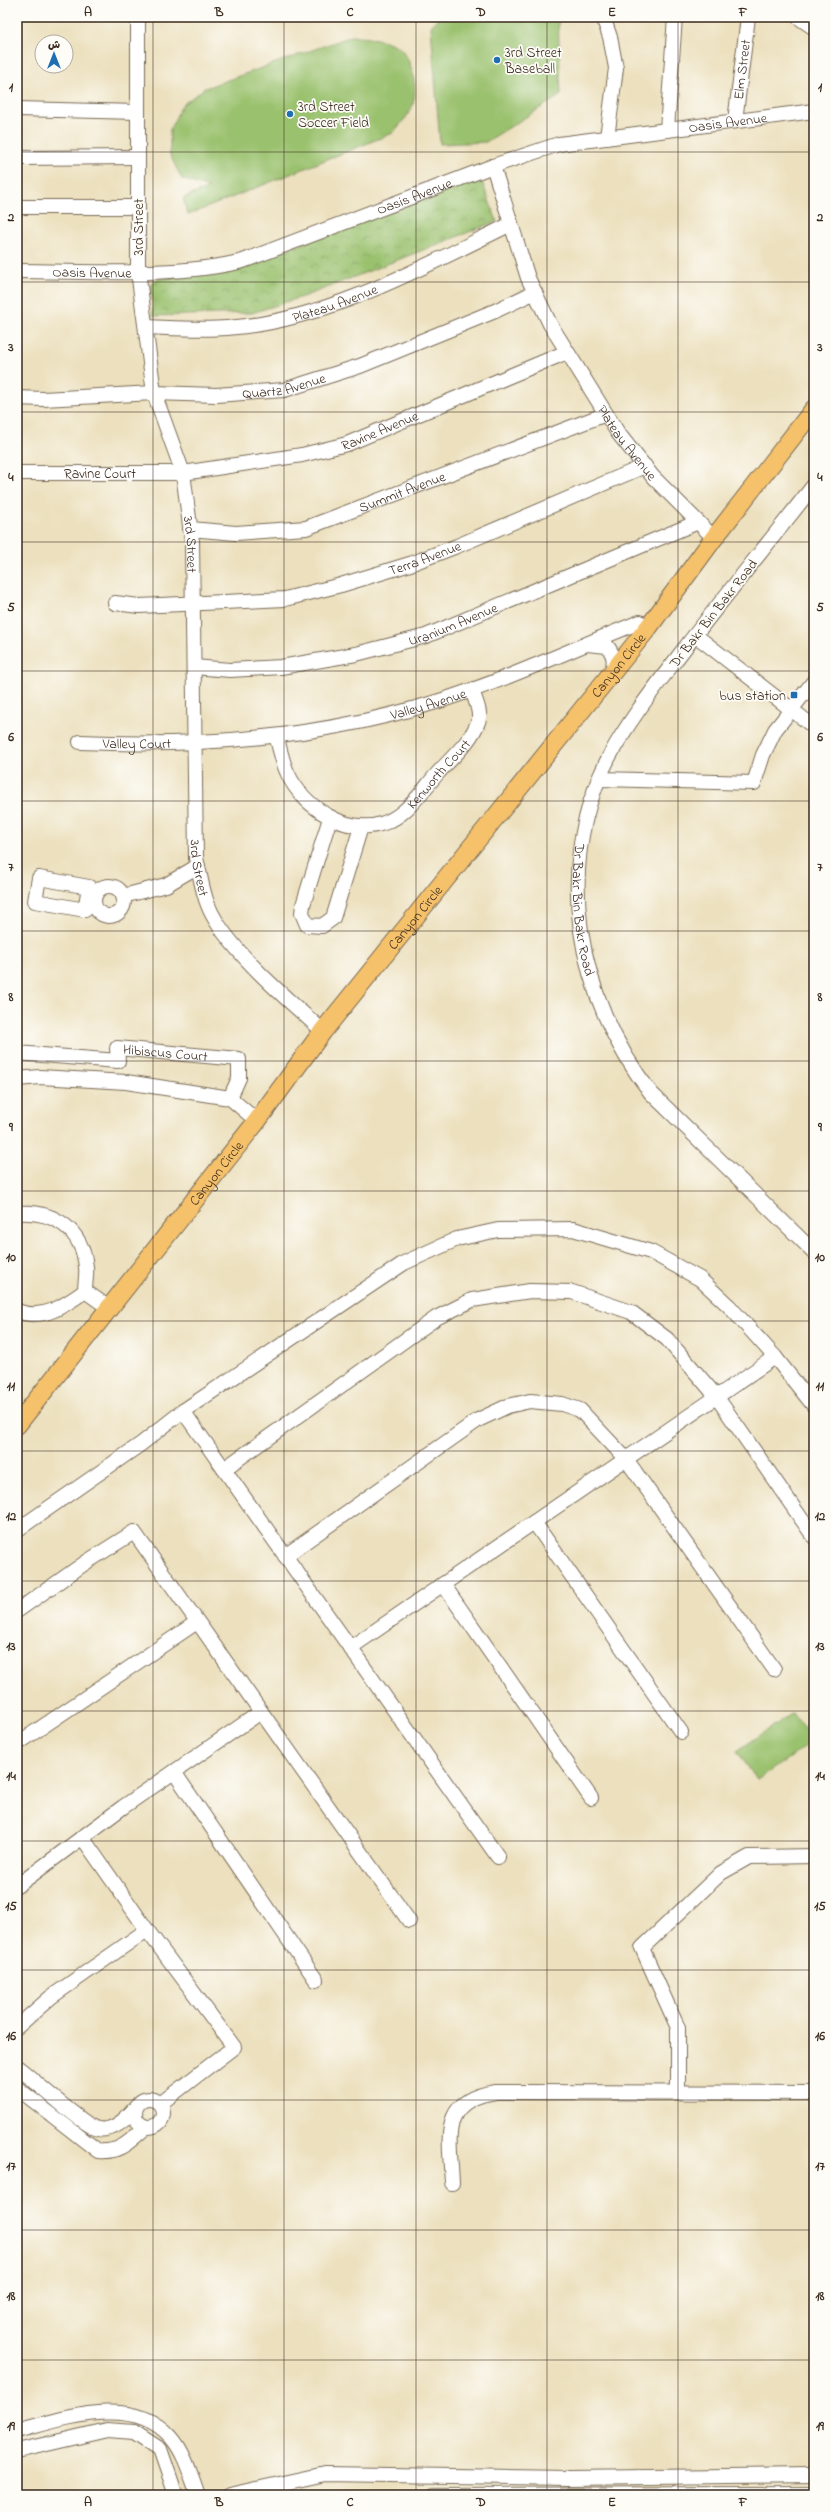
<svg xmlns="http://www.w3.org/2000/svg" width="831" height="2512" font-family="'Indie Flower','Playpen Sans Arabic',sans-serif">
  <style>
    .park { fill: url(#park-crowns); stroke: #6a7646 }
    .pitch { fill: #9ac16d; stroke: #6a7646 }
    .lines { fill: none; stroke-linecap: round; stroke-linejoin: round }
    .minor-casing { stroke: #796a56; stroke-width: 16 }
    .major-casing { stroke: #796a56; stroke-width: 20 }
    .minor { stroke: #fff; stroke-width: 14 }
    .major { stroke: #f5c16b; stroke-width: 18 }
    .grid { fill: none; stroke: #3b2a1e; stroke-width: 1; stroke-opacity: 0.55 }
    .poi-dot { fill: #1f6fb2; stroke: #fdfcf7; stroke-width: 1.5 }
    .labels { text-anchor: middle; stroke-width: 3.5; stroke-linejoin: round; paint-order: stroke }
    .poi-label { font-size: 14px; fill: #3b2a1e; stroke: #fdfcf7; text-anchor: start }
    .street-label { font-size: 14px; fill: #3b2a1e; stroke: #fdfcf7 }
    .neatline { fill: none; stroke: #3b2a1e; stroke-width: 1.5 }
    .grid-label { font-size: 13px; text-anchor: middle; font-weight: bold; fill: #3b2a1e }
  </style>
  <defs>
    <pattern id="park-crowns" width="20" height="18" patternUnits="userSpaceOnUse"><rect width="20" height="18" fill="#9ac16d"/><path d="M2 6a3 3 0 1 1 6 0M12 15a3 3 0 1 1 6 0" fill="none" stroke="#7f9d59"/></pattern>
  </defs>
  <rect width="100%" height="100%" fill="#fdfcf7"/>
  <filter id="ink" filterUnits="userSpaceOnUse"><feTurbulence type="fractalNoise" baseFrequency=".025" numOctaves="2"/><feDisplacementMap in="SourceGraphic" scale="8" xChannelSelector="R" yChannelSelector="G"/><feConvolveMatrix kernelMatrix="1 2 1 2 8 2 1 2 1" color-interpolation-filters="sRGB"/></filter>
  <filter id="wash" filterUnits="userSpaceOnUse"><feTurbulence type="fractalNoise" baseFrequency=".012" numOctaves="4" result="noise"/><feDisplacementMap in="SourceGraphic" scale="16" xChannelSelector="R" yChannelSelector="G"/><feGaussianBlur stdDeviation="0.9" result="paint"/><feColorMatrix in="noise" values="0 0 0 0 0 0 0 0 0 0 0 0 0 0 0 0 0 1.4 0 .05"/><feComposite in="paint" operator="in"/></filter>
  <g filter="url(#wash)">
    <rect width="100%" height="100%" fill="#ece0be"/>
    <path class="park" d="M480,177L497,221L308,295L252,313L153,316L151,283L158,279L232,270Z"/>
    <g class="pitch">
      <path d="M439,17L558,18L561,95L486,142L440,144L431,26Z"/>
      <path d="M352,36C367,38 383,38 397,46C413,56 420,95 410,111C406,119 398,126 393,133L188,215L183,198L209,188L182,179L170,155V129L182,105L205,88Z"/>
      <path d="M793,1713L813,1741L757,1780L737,1751Z"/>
    </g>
  </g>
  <g filter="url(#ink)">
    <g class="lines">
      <defs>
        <g id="minor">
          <path id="s1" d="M138,17V271L154,393L183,473L192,541L196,858C200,873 202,891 208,905C223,945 290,1002 323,1031"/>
          <path d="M603,17L610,37L616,68L607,138"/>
          <path d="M798,17L814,28"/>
          <path d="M17,109L138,112"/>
          <path id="s2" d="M735,121L748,17"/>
          <path d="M667,130L675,17"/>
          <path d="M17,158L138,157"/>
          <path id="s3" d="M493,166L528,278L550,324L618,433L653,477L714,538"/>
          <path d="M17,207H138"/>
          <path id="s4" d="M17,271C88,271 174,278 243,261L493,166L559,144L814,111"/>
          <path id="s5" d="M146,327C173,328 201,330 227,328C324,322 425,266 511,224"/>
          <path id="s6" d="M17,398L43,399L154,393L216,395L284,390L360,366L495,311L535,292"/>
          <path id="s7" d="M17,473H183L302,455L347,444L567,352"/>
          <path id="s8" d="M814,485C770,541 725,596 681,653C656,686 629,720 609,757C552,866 577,998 651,1093L814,1252"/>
          <path id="s9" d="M190,529L236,533L306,528L606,414"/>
          <path id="s10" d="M115,603L139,606L285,599L341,585L410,564L457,546L645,466"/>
          <path d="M695,635L814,727"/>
          <path d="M587,644L607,646C615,656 615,662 611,674"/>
          <path id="s11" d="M194,667L230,670L281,667L356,654L426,636L698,522"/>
          <path id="s12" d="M276,736C280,748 282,762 288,774C303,807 347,836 384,823C406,816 422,791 437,774C450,759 471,742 478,722C482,713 475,700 472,690"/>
          <path id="s13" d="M80,742C211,748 348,735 472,690C529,670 584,644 640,622L648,628"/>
          <path d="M600,779L754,783L763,755L775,730L814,681"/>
          <path d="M330,818L303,905L302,913L307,925L322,926L333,918L361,827"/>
          <path d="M39,878L89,887L85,910L35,901Z"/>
          <circle cx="109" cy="901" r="15"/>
          <path d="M123,896L166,885L198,866"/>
          <path id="s14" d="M17,1053L118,1061L117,1048L239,1059V1078L230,1098"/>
          <path d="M17,1079L40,1077L126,1082L230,1098L257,1121"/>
          <path d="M17,1213C54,1210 82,1229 86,1267C87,1274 85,1283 85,1291L109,1308"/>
          <path d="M17,1311C43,1321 64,1306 85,1291"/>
          <path d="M183,1411L498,1857"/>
          <path d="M224,1469L436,1318L472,1300L530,1291L572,1292L631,1312L667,1339L716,1396L814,1537"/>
          <path d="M534,1522L681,1732"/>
          <path d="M17,1530L141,1444L183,1411L404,1263L457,1239L498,1230L573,1229L651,1252L700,1279L729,1306L775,1357L814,1406"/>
          <path d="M285,1556L478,1420L508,1406L530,1401L562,1404L580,1410L626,1459L774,1669"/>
          <path d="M443,1584L591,1798"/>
          <path d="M17,1611L85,1563L134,1532L409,1921"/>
          <path d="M350,1648L775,1357"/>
          <path d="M17,1744L197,1622"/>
          <path d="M174,1772L316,1980"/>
          <path d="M82,1837L147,1930L234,2047L160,2104"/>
          <path d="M17,1886L123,1807L261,1712"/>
          <path d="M17,2027L51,1997L147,1930"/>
          <path d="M17,2067C32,2078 85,2127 98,2129C114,2132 127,2118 136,2107"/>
          <path d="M17,2088L98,2151C121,2153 129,2141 145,2128"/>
          <path d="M678,2092V2028L642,1948L721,1873L749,1857L814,1856"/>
          <circle cx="149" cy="2113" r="14"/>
          <path d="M452,2183C450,2138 438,2100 496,2092L814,2093"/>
          <path d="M17,2431C63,2419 133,2393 171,2437C185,2453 191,2476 198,2495"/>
          <path d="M17,2451L107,2430L134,2432L160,2449L176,2495"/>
          <path d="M229,2495L325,2474L569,2478L814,2475"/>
          <path d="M434,2495L814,2494"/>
        </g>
        <g id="major">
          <path id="s15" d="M17,1425L257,1121L323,1031L648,628L714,538L814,409"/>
        </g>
      </defs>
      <use href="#minor" class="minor-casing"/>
      <use href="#major" class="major-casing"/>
      <use href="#minor" class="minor"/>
      <use href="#major" class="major"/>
    </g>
  </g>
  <path class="grid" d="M153,17V2495M284,17V2495M416,17V2495M547,17V2495M678,17V2495M17,152H814M17,282H814M17,412H814M17,542H814M17,671H814M17,801H814M17,931H814M17,1061H814M17,1191H814M17,1321H814M17,1451H814M17,1581H814M17,1711H814M17,1841H814M17,1970H814M17,2100H814M17,2230H814M17,2360H814"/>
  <g class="poi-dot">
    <circle cx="497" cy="60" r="4"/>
    <circle cx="290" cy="114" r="4"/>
    <rect x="790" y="691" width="8" height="8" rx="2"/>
  </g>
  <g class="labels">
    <g class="poi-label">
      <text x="505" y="57">3rd Street<tspan x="505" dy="16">Baseball</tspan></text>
      <text x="298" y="111">3rd Street<tspan x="298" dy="16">Soccer Field</tspan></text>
      <text x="786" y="700" text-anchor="end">bus station</text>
    </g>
    <g class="street-label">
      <text dy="5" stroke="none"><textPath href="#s2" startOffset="52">Elm Street</textPath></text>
      <text dy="5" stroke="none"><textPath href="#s4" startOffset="734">Oasis Avenue</textPath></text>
      <text dy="5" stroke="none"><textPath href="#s4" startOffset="410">Oasis Avenue</textPath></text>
      <text transform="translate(138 227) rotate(-90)" y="5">3rd Street</text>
      <text dy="5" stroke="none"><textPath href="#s4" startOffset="75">Oasis Avenue</textPath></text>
      <text dy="5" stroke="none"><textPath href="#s5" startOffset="192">Plateau Avenue</textPath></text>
      <text dy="5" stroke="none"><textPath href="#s6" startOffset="268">Quartz Avenue</textPath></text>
      <text dy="5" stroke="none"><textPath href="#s7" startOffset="368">Ravine Avenue</textPath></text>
      <text dy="5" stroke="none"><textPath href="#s3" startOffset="310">Plateau Avenue</textPath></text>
      <text dy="5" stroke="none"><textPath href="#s7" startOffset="83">Ravine Court</textPath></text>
      <text dy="5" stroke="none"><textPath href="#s9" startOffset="219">Summit Avenue</textPath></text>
      <text dy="5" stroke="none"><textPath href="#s1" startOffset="534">3rd Street</textPath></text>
      <text dy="5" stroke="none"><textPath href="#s10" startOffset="316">Terra Avenue</textPath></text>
      <text transform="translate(713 613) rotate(-52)" y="5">Dr Bakr Bin Bakr Road</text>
      <text dy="5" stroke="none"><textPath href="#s11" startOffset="265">Uranium Avenue</textPath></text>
      <text dy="5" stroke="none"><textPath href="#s15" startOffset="969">Canyon Circle</textPath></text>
      <text dy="5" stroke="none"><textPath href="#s13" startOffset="352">Valley Avenue</textPath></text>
      <text dy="5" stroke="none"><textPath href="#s13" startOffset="57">Valley Court</textPath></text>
      <text dy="5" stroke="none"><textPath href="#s12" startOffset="231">Kenworth Court</textPath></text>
      <text dy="5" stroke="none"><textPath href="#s1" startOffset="858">3rd Street</textPath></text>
      <text dy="5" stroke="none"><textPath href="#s8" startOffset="499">Dr Bakr Bin Bakr Road</textPath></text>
      <text dy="5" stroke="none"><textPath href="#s15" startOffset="645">Canyon Circle</textPath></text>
      <text dy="5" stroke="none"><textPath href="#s14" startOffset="163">Hibiscus Court</textPath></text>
      <text dy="5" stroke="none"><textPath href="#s15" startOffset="321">Canyon Circle</textPath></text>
    </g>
  </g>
  <rect width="831" height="2512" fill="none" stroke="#fdfcf7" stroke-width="44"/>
  <g transform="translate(54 54)"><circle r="19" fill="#fdfcf7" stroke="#afa8a0"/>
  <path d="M0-3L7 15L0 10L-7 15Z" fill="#1f6fb2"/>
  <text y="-6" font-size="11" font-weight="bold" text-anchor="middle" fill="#3b2a1e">ش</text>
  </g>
  <rect x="22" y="22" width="787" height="2468" class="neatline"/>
  <g class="grid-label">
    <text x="88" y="16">A</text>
    <text x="219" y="16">B</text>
    <text x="350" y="16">C</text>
    <text x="481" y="16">D</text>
    <text x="612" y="16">E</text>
    <text x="743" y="16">F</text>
    <text x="11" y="91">1</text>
    <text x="820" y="91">1</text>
    <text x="11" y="221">2</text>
    <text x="820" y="221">2</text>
    <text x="11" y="351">3</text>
    <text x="820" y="351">3</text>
    <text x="11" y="481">4</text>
    <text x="820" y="481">4</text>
    <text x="11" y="611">5</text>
    <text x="820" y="611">5</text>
    <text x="11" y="741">6</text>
    <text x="820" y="741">6</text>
    <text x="11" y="871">7</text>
    <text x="820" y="871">7</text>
    <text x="11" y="1001">8</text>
    <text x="820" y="1001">8</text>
    <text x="11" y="1131">9</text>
    <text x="820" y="1131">9</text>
    <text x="11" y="1261">10</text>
    <text x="820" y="1261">10</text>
    <text x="11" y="1390">11</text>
    <text x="820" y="1390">11</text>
    <text x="11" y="1520">12</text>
    <text x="820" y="1520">12</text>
    <text x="11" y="1650">13</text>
    <text x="820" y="1650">13</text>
    <text x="11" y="1780">14</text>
    <text x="820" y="1780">14</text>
    <text x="11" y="1910">15</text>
    <text x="820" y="1910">15</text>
    <text x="11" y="2040">16</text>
    <text x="820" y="2040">16</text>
    <text x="11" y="2170">17</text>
    <text x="820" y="2170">17</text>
    <text x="11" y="2300">18</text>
    <text x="820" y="2300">18</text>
    <text x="11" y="2430">19</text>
    <text x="820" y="2430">19</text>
    <text x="88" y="2506">A</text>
    <text x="219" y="2506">B</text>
    <text x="350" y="2506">C</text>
    <text x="481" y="2506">D</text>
    <text x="612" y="2506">E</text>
    <text x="743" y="2506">F</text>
  </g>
</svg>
